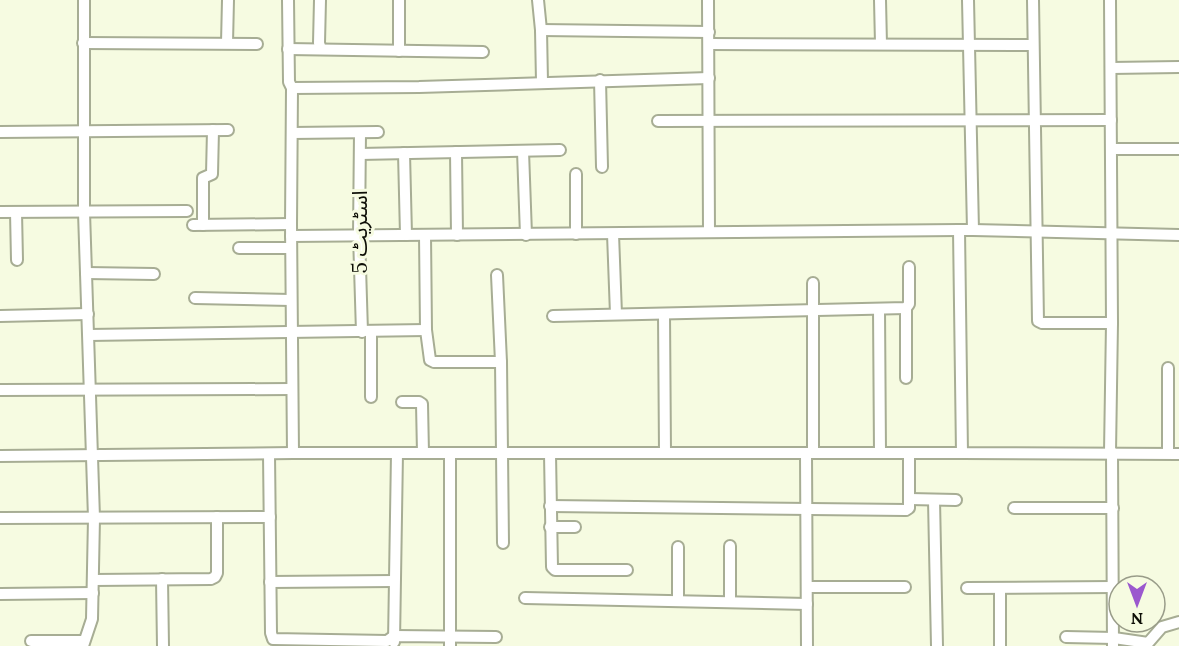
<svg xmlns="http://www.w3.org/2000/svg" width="1179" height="646" font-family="Lora,'Noto Sans Arabic',serif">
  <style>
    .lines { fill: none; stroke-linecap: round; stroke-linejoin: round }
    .minor-casing { stroke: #a7ad94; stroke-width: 14 }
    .minor { stroke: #fff; stroke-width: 10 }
    .labels { text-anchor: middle; stroke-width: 6; stroke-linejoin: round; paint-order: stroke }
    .street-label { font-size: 21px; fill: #0d0e06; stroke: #f6fbe1 }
  </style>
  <rect width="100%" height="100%" fill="#f6fbe1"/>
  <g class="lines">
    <defs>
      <g id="minor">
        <path d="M288,0L289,82L292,88L291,224L293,453"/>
        <path d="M320,0L319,43L321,49"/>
        <path d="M399,0V51"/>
        <path d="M538,0L541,30L542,82"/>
        <path d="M708,0L709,232"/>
        <path d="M880,0L881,44"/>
        <path d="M968,0L973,230H959L962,453L1179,454"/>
        <path d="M1033,0L1038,321L1042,323H1112"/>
        <path d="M1110,0L1112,323L1110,452"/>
        <path d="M541,30L709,32"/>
        <path d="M83,43L257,44"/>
        <path d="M227,43L228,0"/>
        <path d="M709,44L1033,45"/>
        <path d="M288,49L483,52"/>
        <path d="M1111,68L1179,67"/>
        <path d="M600,80L602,167"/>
        <path d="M292,88L419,87L709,78"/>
        <path d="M658,121L1111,120"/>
        <path d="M0,132L228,130"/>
        <path d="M292,133L378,132"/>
        <path d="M360,133L359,235L362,332"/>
        <path d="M1111,149H1179"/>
        <path d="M523,151L526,235"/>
        <path d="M456,152L457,235"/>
        <path d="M404,153L406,235"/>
        <path d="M360,154L560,150"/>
        <path d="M576,174V234"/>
        <path d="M0,212L187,211"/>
        <path d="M16,212L17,260"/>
        <path d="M193,225L291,224"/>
        <path d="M203,225V178L212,174L213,130"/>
        <path d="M973,230L1179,235"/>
        <path d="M613,234L616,314"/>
        <path d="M425,235L426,330L430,360L434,362H501"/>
        <path d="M291,236L959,230"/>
        <path d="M239,248H291"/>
        <path d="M86,273L154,274"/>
        <path d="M497,275L501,362L503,543"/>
        <path d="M195,298L291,300"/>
        <path d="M906,308V378"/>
        <path d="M879,309L880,453"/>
        <path d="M664,314L665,453"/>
        <path d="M0,316L88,314"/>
        <path d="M553,316L906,308L909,304V267"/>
        <path d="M371,332V397"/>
        <path d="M89,335L426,330"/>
        <path d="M1168,368V453"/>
        <path d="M0,390L292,389"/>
        <path d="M402,402H419L422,404L423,453"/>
        <path d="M1112,452L1113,646"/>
        <path d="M806,453L807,646"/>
        <path d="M813,453V283"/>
        <path d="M269,454L271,633L273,639L387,641L394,636L496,637"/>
        <path d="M450,454V646"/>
        <path d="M550,454L552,567L555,570H627"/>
        <path d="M0,456L293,453H962"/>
        <path d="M910,499L956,500"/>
        <path d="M934,500L937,646"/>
        <path d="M550,506L906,510L909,508V453"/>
        <path d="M1014,508H1113"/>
        <path d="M0,518L270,517"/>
        <path d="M550,527H575"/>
        <path d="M730,546V602"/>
        <path d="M678,547V600"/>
        <path d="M162,579L163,646"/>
        <path d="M93,580L211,579L215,577L217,573V517"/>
        <path d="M270,582L394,581"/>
        <path d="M807,587H905"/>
        <path d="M967,588L1113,587"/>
        <path d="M1000,588V646"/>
        <path d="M0,594L93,593"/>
        <path d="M525,598L807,604"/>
        <path d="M1066,637L1114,638L1148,643L1162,627L1179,622"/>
        <path d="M31,641H83"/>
        <path d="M394,642L397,453"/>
        <path d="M83,646L92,619L94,518L84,212V0"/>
      </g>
    </defs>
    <use href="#minor" class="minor-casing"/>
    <use href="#minor" class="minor"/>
  </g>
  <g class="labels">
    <g class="street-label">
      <text transform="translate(360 232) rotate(-90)" y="7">اسٹریٹ 5</text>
    </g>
  </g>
  <g transform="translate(1137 604) rotate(180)"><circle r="28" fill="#f6fbe1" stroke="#999c89" stroke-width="1.5"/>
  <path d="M0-4.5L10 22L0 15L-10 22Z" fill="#9b58ce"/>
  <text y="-9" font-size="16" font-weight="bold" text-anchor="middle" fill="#0d0e06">N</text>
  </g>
</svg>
